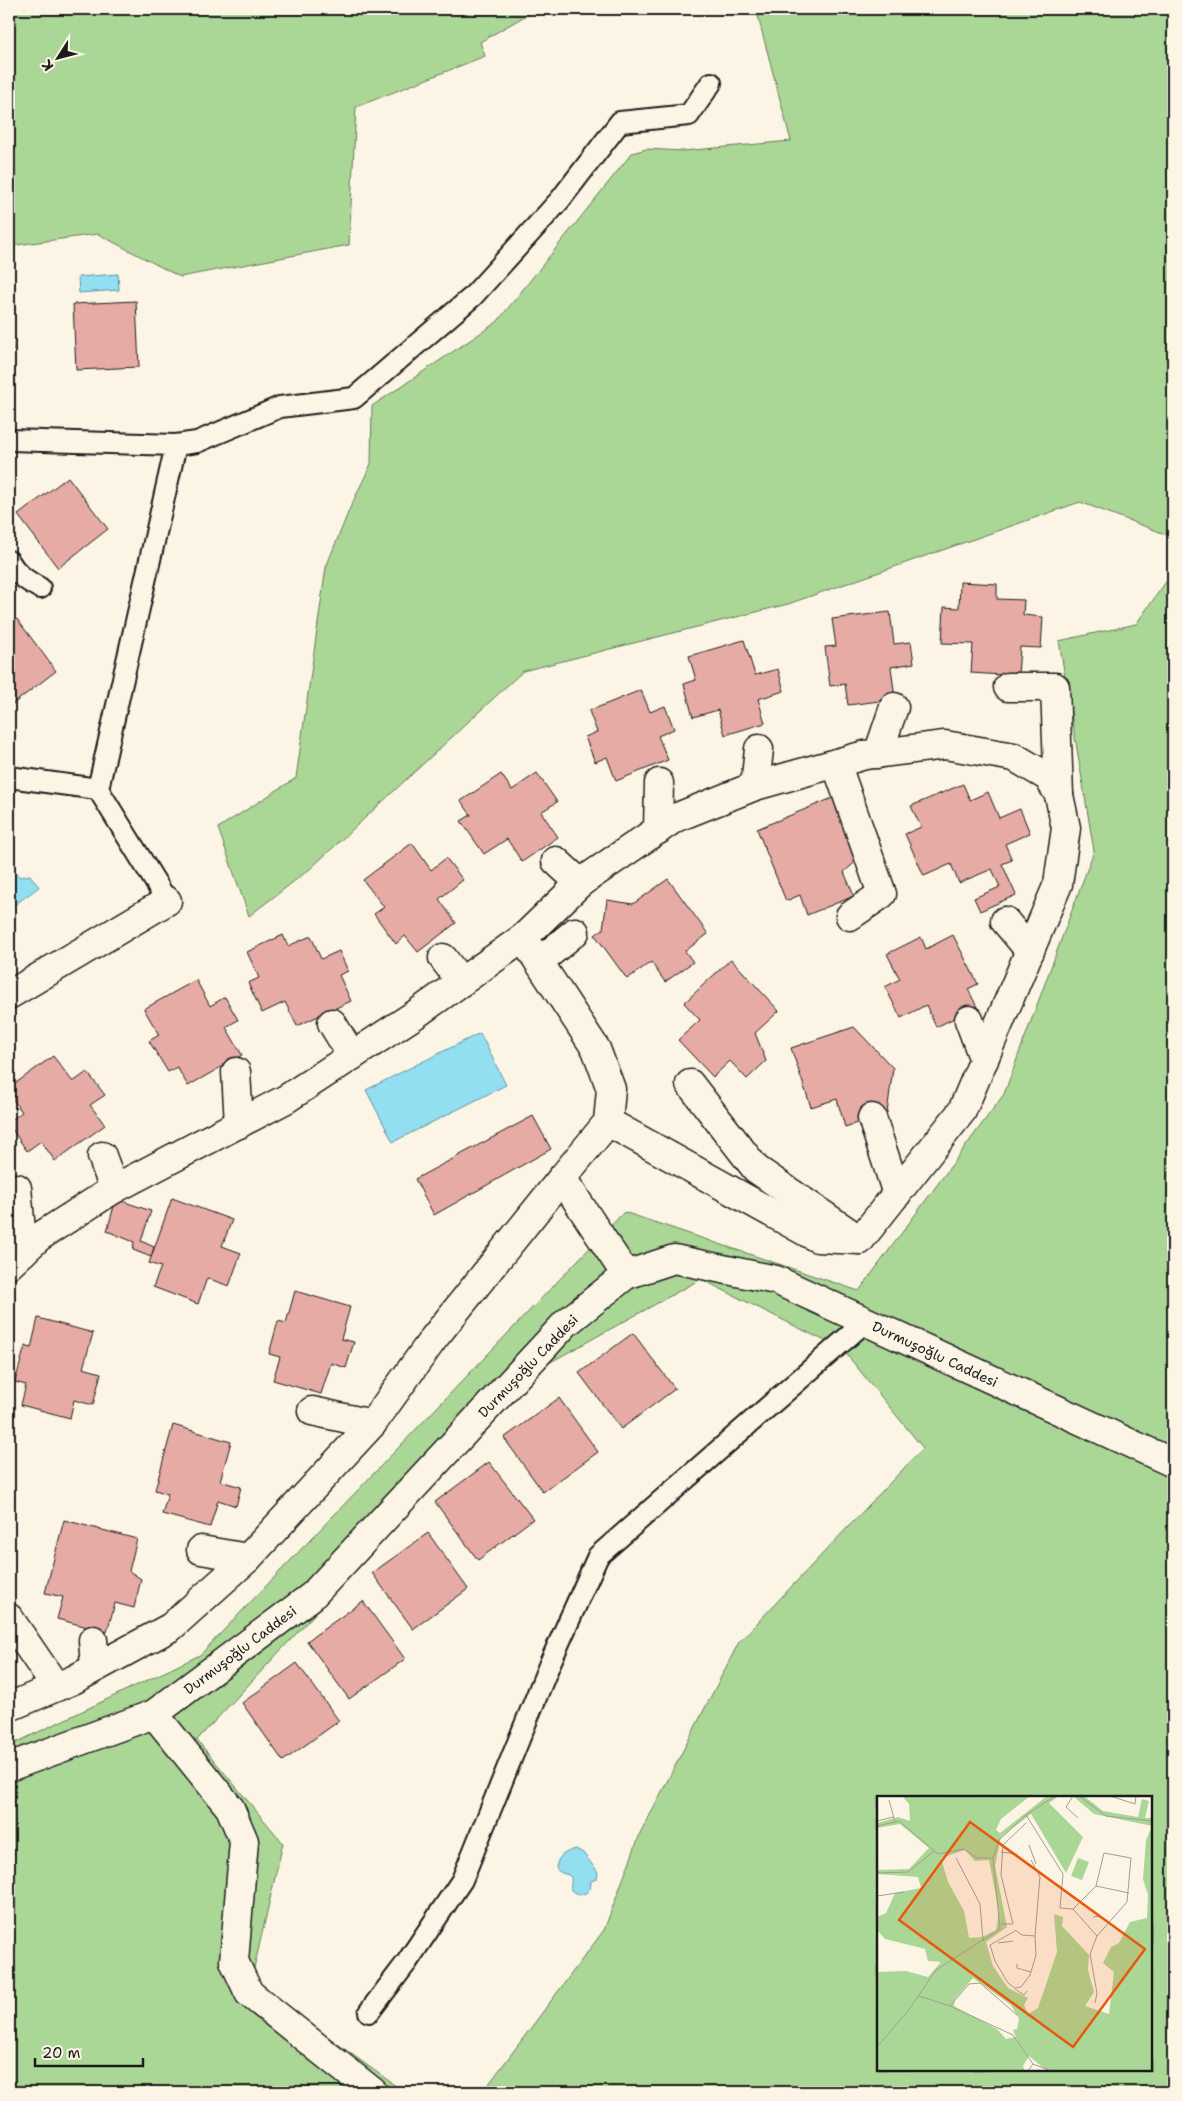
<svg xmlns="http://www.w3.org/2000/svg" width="1182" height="2101" font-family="'Shantell Sans',sans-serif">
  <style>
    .green { fill: #abd796; stroke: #647a59; fill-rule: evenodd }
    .water { fill: #92dff2; stroke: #63919c }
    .building { fill: #e6aba4; stroke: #1c1c1c }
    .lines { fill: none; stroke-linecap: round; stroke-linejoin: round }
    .lane-casing { stroke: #1c1c1c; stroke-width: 24 }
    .street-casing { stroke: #1c1c1c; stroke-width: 31 }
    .secondary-casing { stroke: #1c1c1c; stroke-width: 31 }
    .lane { stroke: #fcf5e5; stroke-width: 20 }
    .street { stroke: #fcf5e5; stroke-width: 28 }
    .secondary { stroke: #fcf5e5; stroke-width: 28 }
    .labels { text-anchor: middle; stroke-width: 4; stroke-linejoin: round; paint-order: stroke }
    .street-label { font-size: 14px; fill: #1c1c1c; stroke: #fcf5e5 }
    .inset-road { fill: none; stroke: #a29e95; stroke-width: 1 }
    .view { fill: #e8590c; fill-opacity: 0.15; stroke: #e8590c; stroke-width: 2.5 }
    .inset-edge { fill: none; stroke: #1c1c1c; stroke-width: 2.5 }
  </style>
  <rect width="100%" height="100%" fill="#fcf5e5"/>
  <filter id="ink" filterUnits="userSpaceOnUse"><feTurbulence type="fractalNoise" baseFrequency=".02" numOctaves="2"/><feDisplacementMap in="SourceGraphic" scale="10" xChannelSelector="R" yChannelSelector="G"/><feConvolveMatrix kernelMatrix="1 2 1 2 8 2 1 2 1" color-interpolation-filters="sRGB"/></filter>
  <g filter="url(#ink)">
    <g class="green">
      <path d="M9,9H537L480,42L485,56L356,107L349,245L180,277L98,234L9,246Z"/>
      <path d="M756,9H1173V537L1080,502L788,604L523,671L310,869L249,916L218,828L296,778L326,567L350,508L371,464L372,406L497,322L632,153L646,149L683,151L791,141Z"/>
      <path d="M1173,572V2092H483L604,1930L640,1834L739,1642L923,1448L843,1350L701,1279L549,1363L197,1740L283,1843L251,1981L404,2092H9V1746L200,1655L624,1212L859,1291L1004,1094L1094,851L1059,641L1136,624ZM878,1797H1151V2070H878Z"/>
    </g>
    <g class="water">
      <path d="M118,274L119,290L79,293L78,277Z"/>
      <path d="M9,846L14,853C9,863 12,871 20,877L30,875L39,887L9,909Z"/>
      <path d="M480,1033L506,1085L393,1142L366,1090Z"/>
      <path d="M576,1849L583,1853L598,1872L597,1879L591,1881L590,1889C584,1896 578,1896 571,1890C570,1888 572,1879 571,1877C568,1873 560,1875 556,1868C558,1855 565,1852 576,1849Z"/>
    </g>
    <g class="building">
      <path d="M9,285L13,351H9Z"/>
      <path d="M136,301L139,367L76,370L73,304Z"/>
      <path d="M68,477L108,529L58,568L18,515Z"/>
      <path d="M960,582L997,584V599L1024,600L1023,615L1043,617L1041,648L1020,647L1018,676L971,673L973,644L942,643L944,607L959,608Z"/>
      <path d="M890,612L894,644L911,642L914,663L891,667L895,699L848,705L845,684L830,686L825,647L836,646L832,619Z"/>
      <path d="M17,619L56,671L9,707V625Z"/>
      <path d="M744,640L755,675L778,669L784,691L758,699L765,723L725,735L718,710L693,717L684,684L696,680L689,656Z"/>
      <path d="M641,690L650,712L665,706L674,729L658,736L668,760L616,781L607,757L595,762L585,737L597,732L589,711Z"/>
      <path d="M537,773L557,802L541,812L558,837L522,862L507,839L484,854L461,821L471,815L461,801L501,774L512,790Z"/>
      <path d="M963,784L970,800L988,792L999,818L1020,809L1030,833L1005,844L1012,860L1002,864L1016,895L980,911L974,898L1000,887L992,869L959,883L951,864L924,876L905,834L921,827L911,806Z"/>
      <path d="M835,797L860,858L844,872L854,896L807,915L800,895L786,901L757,829Z"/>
      <path d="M412,843L431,870L446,858L463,880L439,899L456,923L418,952L405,936L396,944L374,914L384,907L363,880Z"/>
      <path d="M668,879L708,934L685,951L693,962L665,982L651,962L627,979L595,935L603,929L607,900L633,904Z"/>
      <path d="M283,935L288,946L311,936L321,959L339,951L348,971L339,975L351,1001L297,1026L285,1002L262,1013L248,983L259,978L247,952Z"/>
      <path d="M953,935L978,984L968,989L977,1007L936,1027L926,1005L901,1018L885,987L900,979L887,954L921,937L926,949Z"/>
      <path d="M731,959L779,1011L755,1033L766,1061L747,1079L730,1061L713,1077L678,1040L700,1020L684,1003Z"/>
      <path d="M196,980L210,1006L225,997L238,1020L226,1027L242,1055L188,1086L177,1067L168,1072L149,1041L159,1035L144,1009Z"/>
      <path d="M854,1027L893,1068L887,1113L845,1127L837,1099L811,1107L791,1048Z"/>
      <path d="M53,1056L73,1082L87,1072L105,1095L90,1105L105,1125L55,1161L41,1141L27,1151L9,1125V1122L22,1112L9,1094V1088Z"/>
      <path d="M533,1116L551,1149L434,1215L415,1179Z"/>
      <path d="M172,1198L232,1220L222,1246L241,1253L229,1286L207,1278L198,1304L153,1287L161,1267L149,1263Z"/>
      <path d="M116,1199L151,1211L141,1241L154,1247L151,1257L133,1250L134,1242L107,1231Z"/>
      <path d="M295,1291L350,1307L341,1339L354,1342L346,1368L331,1363L321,1394L273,1380L280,1357L269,1354L278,1321L286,1323Z"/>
      <path d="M38,1318L93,1333L83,1368L101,1373L93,1405L74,1400L70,1418L21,1405L26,1385L15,1382L25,1346L31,1348Z"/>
      <path d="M633,1333L675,1389L621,1429L579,1373Z"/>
      <path d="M559,1398L598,1452L543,1492L504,1438Z"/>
      <path d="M173,1425L231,1442L220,1481L241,1487L236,1506L218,1500L210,1527L162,1514L168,1494L155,1490Z"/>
      <path d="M489,1462L533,1519L478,1560L435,1502Z"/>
      <path d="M64,1520L137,1539L129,1571L141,1579L134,1608L115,1603L107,1632L57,1619L63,1597L45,1593Z"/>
      <path d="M428,1533L468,1589L413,1629L372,1573Z"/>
      <path d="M363,1601L405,1659L349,1699L307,1641Z"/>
      <path d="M297,1663L339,1721L283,1761L242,1703Z"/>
    </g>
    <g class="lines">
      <defs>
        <g id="lane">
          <path d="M9,440L176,445L197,442L280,407L354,398L472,297L560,200L620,122L689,115L711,83"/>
          <path d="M9,561C16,574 27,581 40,588"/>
          <path d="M9,777L98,789L167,901"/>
          <path d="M98,789L176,445"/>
          <path d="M369,2012L407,1962L462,1880L550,1663L598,1556L865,1322"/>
        </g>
        <g id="street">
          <path d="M1008,687H1055L1059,795"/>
          <path d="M878,754L894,707"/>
          <path d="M836,763L882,894L850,916"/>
          <path d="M755,786L759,749"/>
          <path d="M658,830L659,783"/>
          <path d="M556,861L580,883"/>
          <path d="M1005,921L1030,951"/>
          <path d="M523,938L580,883L675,818L755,786L865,755L945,745L1014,757L1048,777L1059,795L1066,828L1058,884L962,1111L860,1240L817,1238L608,1122"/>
          <path d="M443,958L461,982"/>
          <path d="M539,962L575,932"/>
          <path d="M9,995L167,901"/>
          <path d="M969,1020L984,1060"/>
          <path d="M332,1023L352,1056"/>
          <path d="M236,1072L239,1124"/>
          <path d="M690,1084L756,1169L860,1240"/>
          <path d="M872,1118L897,1194"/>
          <path d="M102,1156L114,1189"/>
          <path d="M17,1188L23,1252"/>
          <path d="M9,1265L39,1237L114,1189L286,1099L416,1014L523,938L596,1049L611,1089L608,1122L562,1178"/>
          <path d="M312,1411L372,1424"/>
          <path d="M201,1550L248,1558"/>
          <path d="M9,1618L56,1687"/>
          <path d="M93,1640L95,1667"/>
          <path d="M9,1707L73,1680L171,1627L248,1558L372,1424L434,1338L562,1178L626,1275"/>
          <path d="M154,1714L230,1808L244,1841L234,1961L249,1993L373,2092"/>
        </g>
        <path id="secondary" d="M9,1767L154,1714L312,1596L566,1323L626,1275L674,1259L776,1280L1173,1463"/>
      </defs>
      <use href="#lane" class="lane-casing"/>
      <use href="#street" class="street-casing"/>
      <use href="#secondary" class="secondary-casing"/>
      <use href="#lane" class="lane"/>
      <use href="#street" class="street"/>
      <use href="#secondary" class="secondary"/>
    </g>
  </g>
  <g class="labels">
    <g class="street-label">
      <text transform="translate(935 1354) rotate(25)" y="5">Durmuşoğlu Caddesi</text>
      <text transform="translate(528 1366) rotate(-46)" y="5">Durmuşoğlu Caddesi</text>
      <text transform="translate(240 1650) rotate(-37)" y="5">Durmuşoğlu Caddesi</text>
    </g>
  </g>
  <g transform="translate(877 1796)">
    <rect width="275" height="275" fill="#fcf5e5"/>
    <path d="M25,0H153L124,23L119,34L123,37L170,0H182L172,7L206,41L189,77L154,18L124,41L118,70L130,131L109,146L116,170L131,192L151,202L147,209L151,218L161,212L180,156L177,118L186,121L185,130L212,159L211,174L217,196L208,210L232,218L237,176L226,167L234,151L242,147L253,126L270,122L271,99L266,83L269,44L275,30L217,18L196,0H207L226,15L261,21L265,3L272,5L268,22H275V275H170L152,260L146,270L148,275H0V176L29,175L51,181L64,166L51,165L48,153L8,143L0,134V121L9,117L18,97L44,92L41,81L0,78V74L32,73L52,52L23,28L0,32V27L21,21L33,25L32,8ZM88,54L98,65L112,64L122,116L119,134L105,141L92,142L87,115L71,86L64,62ZM96,182L134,209L142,223L140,233L136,234L139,241L129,243L120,233L77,210L78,203ZM201,62L212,66L205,84L194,80Z" fill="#abd796" fill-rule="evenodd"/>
    <path class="inset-road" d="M196,0L189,11L201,22M202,0L229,20L275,25M233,0L258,8L259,0M12,4L18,26M149,19L186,78L183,112L196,113L219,90L227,57L254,62L250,106L220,140L213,158L220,197L218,207M0,25L16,21M0,30L22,25L61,58L87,53L100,62H116M152,49L159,68M124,56L140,58M79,62L103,108L106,145M0,77L31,76L57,55M219,90L252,97M0,100L27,96M196,113L220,140M216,121L223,120L231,127M124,128H136L124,79L126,49L149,27M138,134L145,139L158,140L163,81L154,64M138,135L113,149L118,165L131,187L138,192L144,191L153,179L159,159L158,140M121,147L136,145M140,168V172L154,176M138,193L147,199L150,195M42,200L73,210L92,188L103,187L140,219M73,210L136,239L156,268L151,275M0,251L31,215L59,174L123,133L116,62L122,44L149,19L178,0M156,268L174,275"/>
    <path class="view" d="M93,26L268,153L196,251L22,124Z"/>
    <rect width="275" height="275" class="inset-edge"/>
  </g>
  <rect width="1182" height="2101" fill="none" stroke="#fcf5e5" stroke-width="30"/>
  <rect x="15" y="15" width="1152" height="2071" fill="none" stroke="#1c1c1c" stroke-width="2" filter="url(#ink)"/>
  <g transform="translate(58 58) rotate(234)" stroke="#fcf5e5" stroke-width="4" paint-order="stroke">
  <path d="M0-4L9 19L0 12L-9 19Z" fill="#1c1c1c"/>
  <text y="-8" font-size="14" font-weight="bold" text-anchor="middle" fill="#1c1c1c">K</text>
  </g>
  <path d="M35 2058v8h108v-8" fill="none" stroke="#1c1c1c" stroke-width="2.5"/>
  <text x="42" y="2058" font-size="15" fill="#1c1c1c" stroke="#fcf5e5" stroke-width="4" paint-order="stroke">20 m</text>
</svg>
